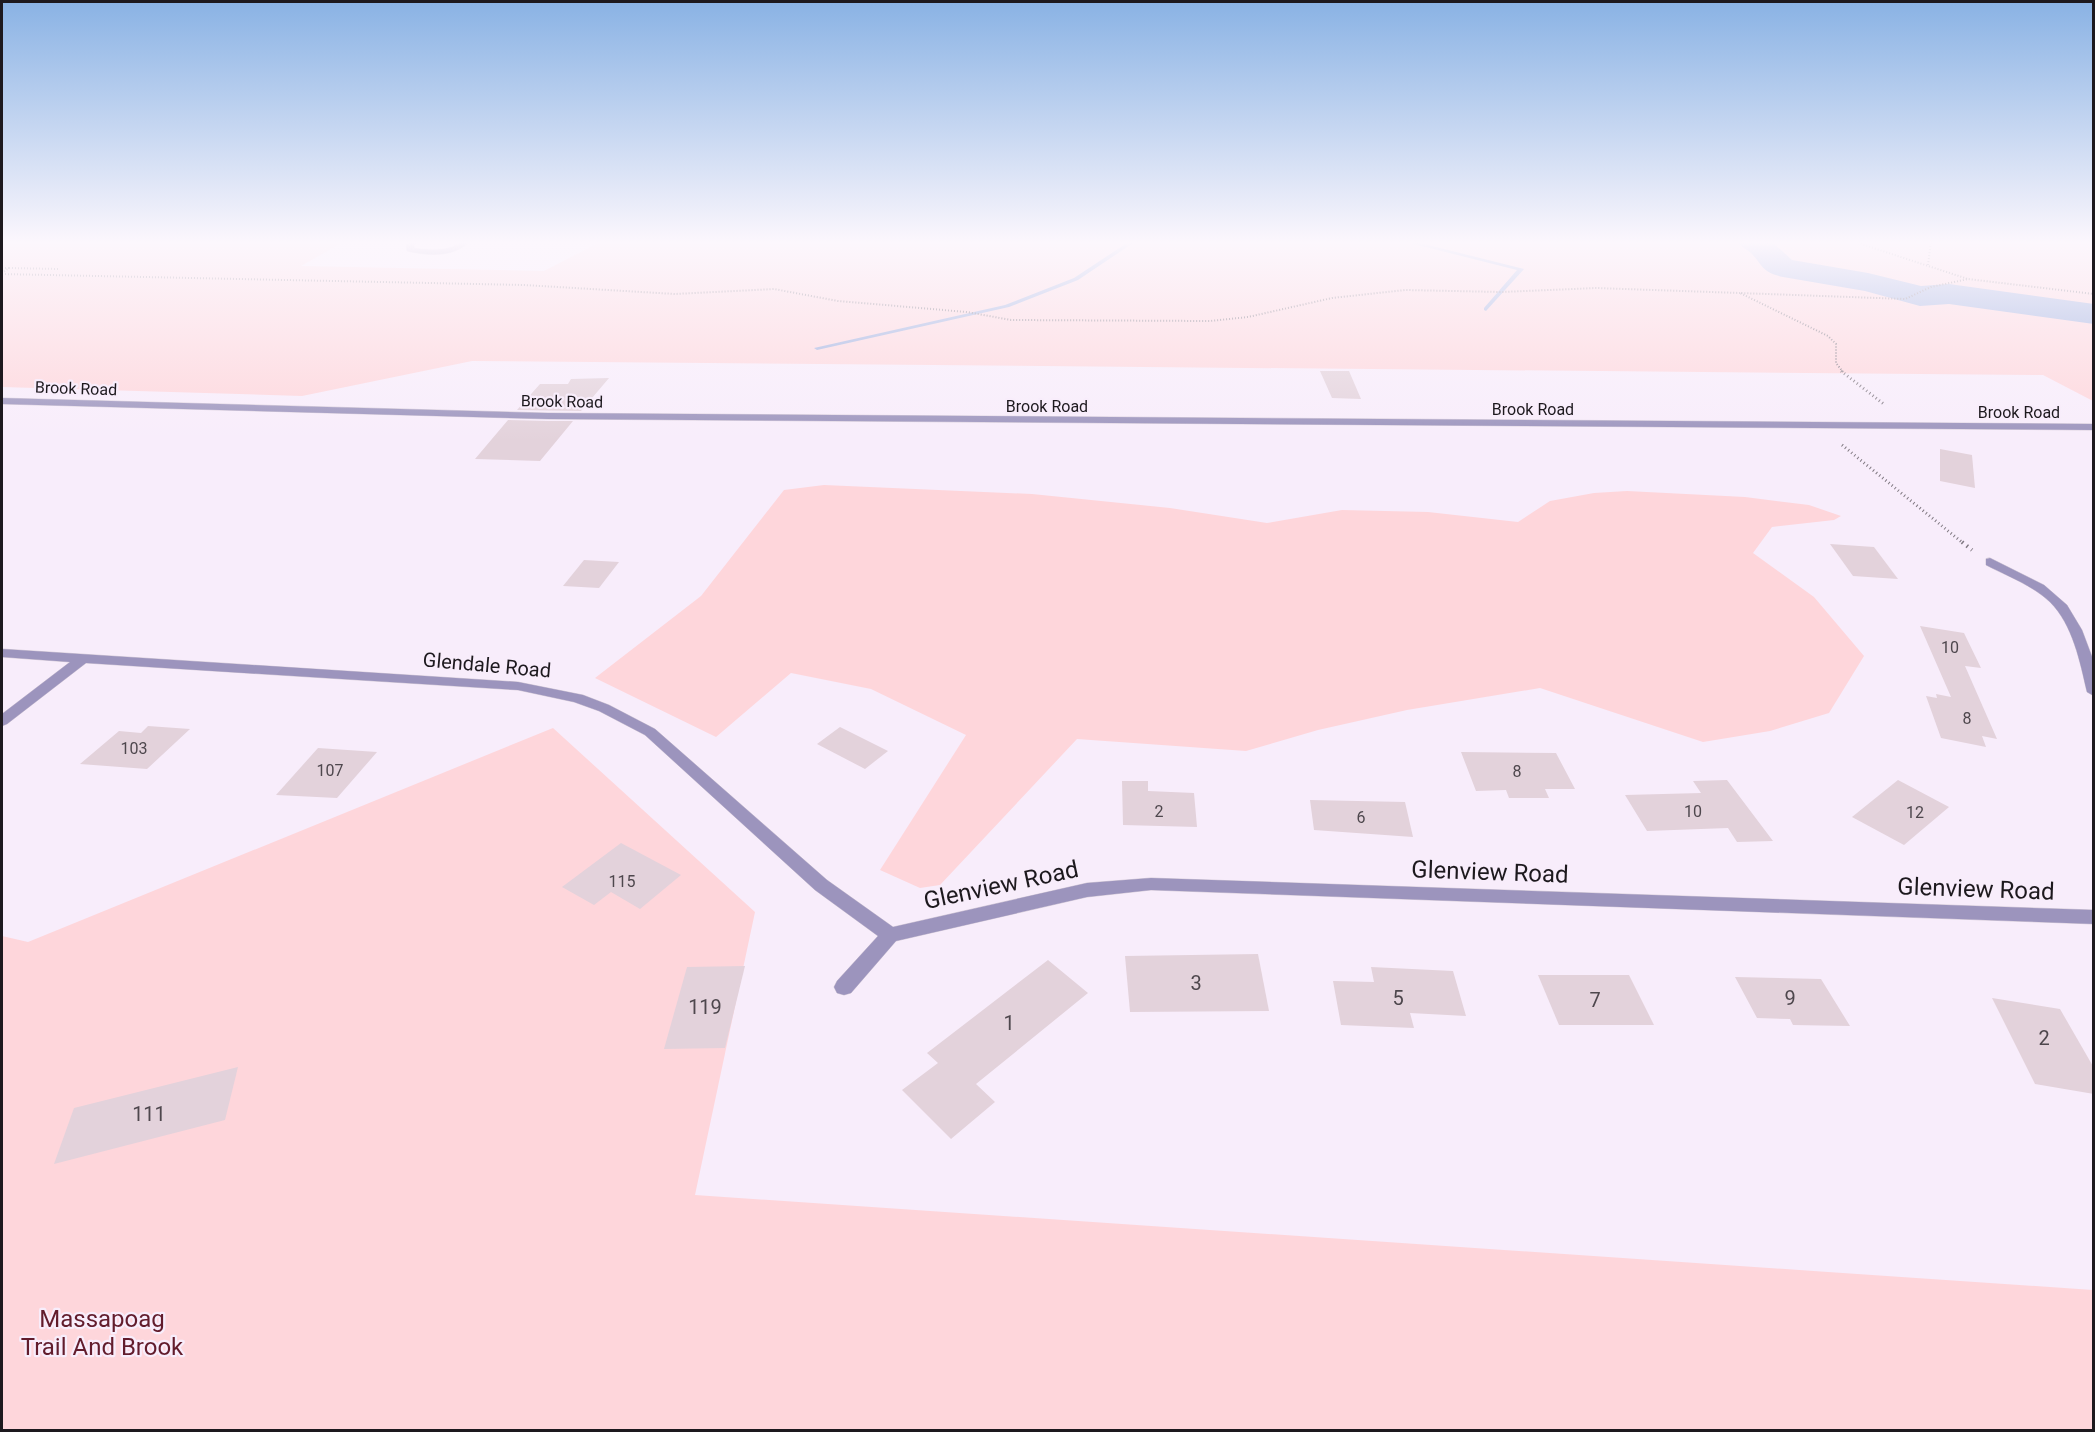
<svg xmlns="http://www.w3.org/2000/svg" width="2095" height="1432" font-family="Roboto,sans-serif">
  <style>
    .green { fill: #fed6db }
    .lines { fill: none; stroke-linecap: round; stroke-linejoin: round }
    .stream { fill: #9baedd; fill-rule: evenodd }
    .river { fill: #9baedd; fill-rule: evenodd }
    .building { fill: #e3d2db }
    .minor-casing { stroke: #d5cbd8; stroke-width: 1 }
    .path-far2 { stroke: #807982; stroke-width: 2; stroke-dasharray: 1 2; stroke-linecap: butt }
    .path-far1 { stroke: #807982; stroke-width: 3; stroke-dasharray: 1 3; stroke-linecap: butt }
    .path { stroke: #807982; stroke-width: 4; stroke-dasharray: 1.5 4.5; stroke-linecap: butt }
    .minor { fill: #9c94bd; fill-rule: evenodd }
    .labels { text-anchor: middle; stroke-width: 4.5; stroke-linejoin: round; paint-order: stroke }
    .far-street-label { font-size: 16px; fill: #1d191e; stroke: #f8edfb }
    .number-label { font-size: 16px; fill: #4e474d }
    .street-label { font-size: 20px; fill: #1d191e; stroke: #f8edfb }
    .near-number-label { font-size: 20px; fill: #4e474d }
    .near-street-label { font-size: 24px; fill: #1d191e; stroke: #f8edfb }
    .near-park-label { font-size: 24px; fill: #621c2c; stroke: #f8edfb }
  </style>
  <rect width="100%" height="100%" fill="#f8edfb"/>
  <g class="green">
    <path d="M2,241H345L301,266L544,271L602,241H2093V401L2043,375L472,361L302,396L2,387Z"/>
    <path d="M824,485L1032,494L1170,508L1267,523L1342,510L1428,512L1518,522L1550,501L1594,493L1627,491L1745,497L1809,505L1841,516L1834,520L1772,527L1753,553L1814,597L1864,656L1829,713L1770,731L1703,742L1540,688L1407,710L1318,730L1246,751L1077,739L940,885L920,888L880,870L966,735L871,689L791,673L716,737L595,678L701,596L784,490Z"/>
    <path d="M553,728L755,912L695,1195L2093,1290V1430H2V936L28,942Z"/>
  </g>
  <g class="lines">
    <g class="stream">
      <path d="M1130,241H1136L1078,280L1009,307L817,350L814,348L1005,305L1074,278Z"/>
      <path d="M1406,241H1412L1524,269L1486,311L1484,310V308L1517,270L1406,242Z"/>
    </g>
    <path class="river" d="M1737,241H1771L1792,260L1868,273L1921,286L1949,284L2094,304V324L1949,304L1920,306L1865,291L1783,277C1762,272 1764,267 1752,254C1747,249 1741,247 1737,241Z"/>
  </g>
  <g class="building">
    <path d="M1320,371H1349L1361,399L1332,398Z"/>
    <path d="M609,378L581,411L517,410L540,384H568L571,379Z"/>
    <path d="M508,420L548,421H573L540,461L475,459Z"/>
    <path d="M1940,449L1972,455L1975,488L1940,481Z"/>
    <path d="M1830,544L1874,547L1898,579L1853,576Z"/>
    <path d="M584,560L619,562L599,588L563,586Z"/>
    <path d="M1920,626L1964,633L1981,668L1965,666L1997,739L1982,736L1986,747L1941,738L1926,696L1937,698L1936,694L1951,697Z"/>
    <path d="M148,726L190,729L147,769L80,764L119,731L141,733Z"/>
    <path d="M840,727L888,751L865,769L817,744Z"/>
    <path d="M318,748L377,752L337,798L276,795Z"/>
    <path d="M1461,752L1556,753L1575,789H1545L1549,798H1509L1506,790L1476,791Z"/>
    <path d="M1727,780L1773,841L1737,842L1728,828L1647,831L1625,795L1701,793L1693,781Z"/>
    <path d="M1898,780L1949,807L1904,845L1852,817Z"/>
    <path d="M1122,781H1148V791L1194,793L1197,827L1123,825Z"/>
    <path d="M1310,800L1405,802L1413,837L1314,830Z"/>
    <path d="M621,843L681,875L640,909L611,892L594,905L562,887Z"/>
    <path d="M1258,954L1269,1011L1130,1012L1125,956Z"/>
    <path d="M1048,960L1088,993L976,1084L995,1102L951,1139L902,1090L938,1063L927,1053Z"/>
    <path d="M745,966L725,1048L664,1049L687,967Z"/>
    <path d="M1371,967L1453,971L1466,1016L1410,1013L1414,1028L1341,1025L1333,981L1374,982Z"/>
    <path d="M1538,975H1629L1654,1025H1559Z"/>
    <path d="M1735,977L1821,979L1850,1026L1793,1025L1790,1019L1757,1018Z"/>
    <path d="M1992,998L2060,1009L2094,1068V1094L2035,1084Z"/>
    <path d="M238,1067L225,1120L54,1164L74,1108Z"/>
  </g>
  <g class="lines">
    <defs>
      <g id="minor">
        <path d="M413,241H422L414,245V248C426,250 440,251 452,247C459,244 462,240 470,241C454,258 428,256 407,251L406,244Z"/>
        <path d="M2,398L548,413L2094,424V430L548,419L2,404Z"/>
        <path d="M1990,558L2044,585L2067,605L2082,630L2094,662V696L2087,692C2080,662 2073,625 2050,602C2032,585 2007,576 1986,565V559Z"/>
        <path d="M2,649L518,682L583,695L609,705L655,729L827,880L893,927L1087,883L1151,878L2094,910V924L1151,890L1087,897L896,941L851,993L844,995L837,993L834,987L837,981L878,936L815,890L645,735L599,711L574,702L518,690L86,663L7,724L2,726V714L70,662L2,657Z"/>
      </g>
    </defs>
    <use href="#minor" class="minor-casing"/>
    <g class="path-far2">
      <path d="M1852,241L1968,279"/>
      <path d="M1928,265L1931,241"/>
      <path d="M2,268H9L2,273"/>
      <path d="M9,268L59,269"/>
      <path d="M2,274L524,285L675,294L774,289L838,301L967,312L1011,320L1210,321L1248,317L1332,298L1405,290L1502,292L1596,288L1740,293"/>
      <path d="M1843,372L1836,363V344L1828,336L1740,293L1905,299L1931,287L1968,279L2094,294"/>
    </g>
    <g class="path-far1">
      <path d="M1841,371L1885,405"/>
      <path d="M1842,445L1963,543"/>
    </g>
    <path class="path" d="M1962,542L1972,550"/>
    <use href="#minor" class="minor"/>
  </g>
  <linearGradient id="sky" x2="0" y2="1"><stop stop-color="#89b2e4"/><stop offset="0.55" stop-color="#fcf7fd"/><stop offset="1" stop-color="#fcf7fd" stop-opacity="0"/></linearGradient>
  <rect width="2095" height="441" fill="url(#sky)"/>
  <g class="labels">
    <g class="far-street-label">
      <text transform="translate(76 388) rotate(2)" y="6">Brook Road</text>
      <text transform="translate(562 401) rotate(1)" y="6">Brook Road</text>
      <text x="1047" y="412">Brook Road</text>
      <text x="1533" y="415">Brook Road</text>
      <text x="2019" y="418">Brook Road</text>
    </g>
    <g class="number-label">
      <text x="1950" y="653">10</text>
      <text x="1967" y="724">8</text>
      <text x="134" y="754">103</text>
      <text x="330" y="776">107</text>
      <text x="1517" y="777">8</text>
      <text x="1159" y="817">2</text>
      <text x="1693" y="817">10</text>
      <text x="1915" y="818">12</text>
      <text x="1361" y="823">6</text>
      <text x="622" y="887">115</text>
    </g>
    <g class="street-label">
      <text transform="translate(487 665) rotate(5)" y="7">Glendale Road</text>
    </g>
    <g class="near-number-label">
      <text x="1196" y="990">3</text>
      <text x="1398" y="1005">5</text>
      <text x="1790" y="1005">9</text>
      <text x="1595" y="1007">7</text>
      <text x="705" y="1014">119</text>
      <text x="1009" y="1030">1</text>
      <text x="2044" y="1045">2</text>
      <text x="149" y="1121">111</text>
    </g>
    <g class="near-street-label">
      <text transform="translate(1490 872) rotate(2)" y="8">Glenview Road</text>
      <text transform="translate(1001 885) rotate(-12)" y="8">Glenview Road</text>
      <text transform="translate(1976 889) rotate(2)" y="8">Glenview Road</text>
    </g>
    <g class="near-park-label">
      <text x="102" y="1327">Massapoag<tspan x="102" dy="28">Trail And Brook</tspan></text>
    </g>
  </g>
  <rect width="2095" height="1432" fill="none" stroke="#1d191e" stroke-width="6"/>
</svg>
